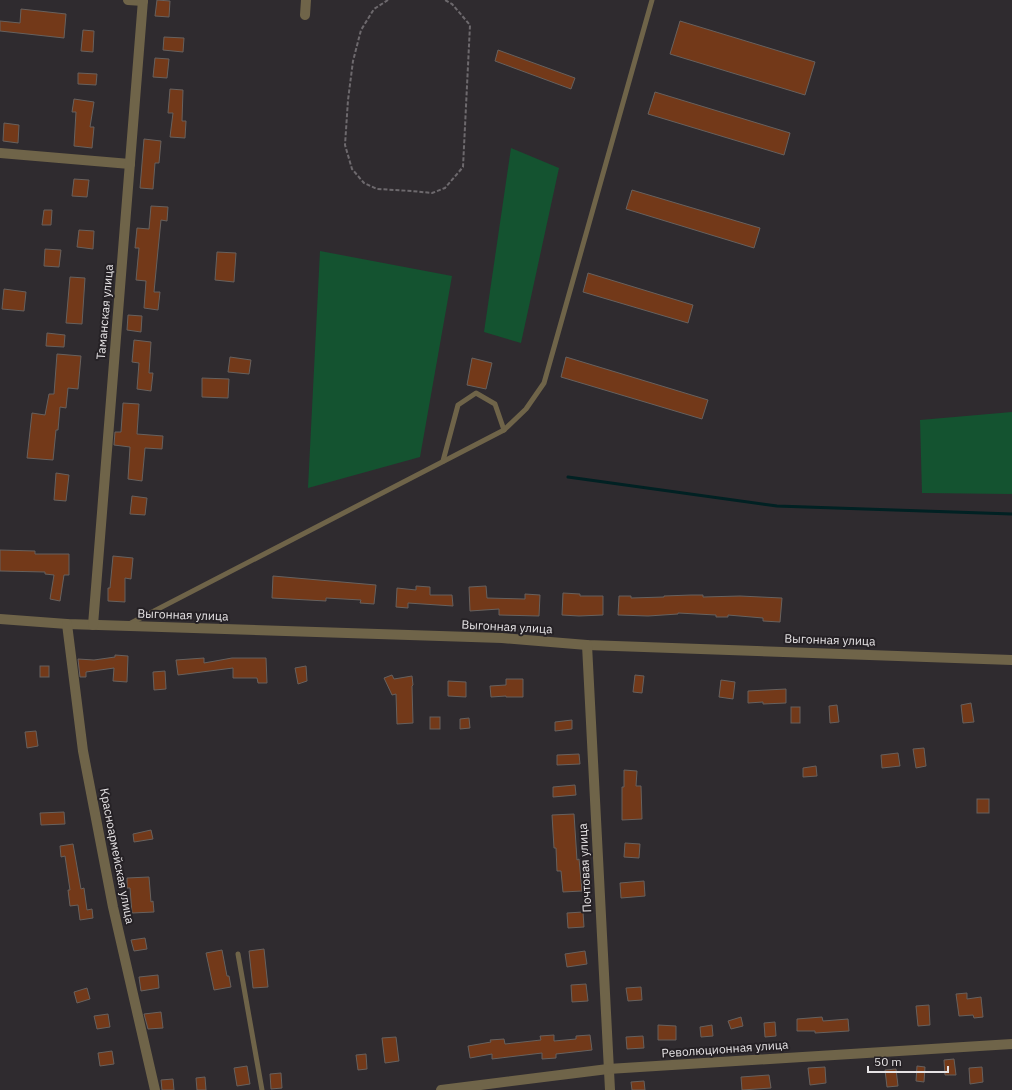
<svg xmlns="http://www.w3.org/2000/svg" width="1012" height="1090" font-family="'IBM Plex Sans',sans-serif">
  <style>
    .green { fill: #145330 }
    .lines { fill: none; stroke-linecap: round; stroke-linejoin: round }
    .stream { stroke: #012123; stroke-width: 3 }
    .building { fill: #733919; stroke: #67615e }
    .path { stroke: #6d696d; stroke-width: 2; stroke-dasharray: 4 2; stroke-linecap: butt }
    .lane { stroke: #6f6449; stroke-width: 5 }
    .street { stroke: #6f6449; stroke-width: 10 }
    .labels { text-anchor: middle; stroke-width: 4; stroke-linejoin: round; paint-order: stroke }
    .street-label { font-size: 12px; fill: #e6e3e5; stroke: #252125 }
  </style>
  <rect width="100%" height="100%" fill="#2f2b2f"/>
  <g class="green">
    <path d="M511,148L559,168L521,343L484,332Z"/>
    <path d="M320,251L452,276L420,457L308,488Z"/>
    <path d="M1012,412V494L922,493L920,420Z"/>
  </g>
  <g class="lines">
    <path class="stream" d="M568,477L777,506L1012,514"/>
  </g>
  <g class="building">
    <path d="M157,0L170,1L169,17L155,16Z"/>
    <path d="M21,9L66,14L64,38L0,31V21L20,23Z"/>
    <path d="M680,21L815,62L805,95L670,54Z"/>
    <path d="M83,30L94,31L93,52L81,51Z"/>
    <path d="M164,37L184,38L183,52L163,50Z"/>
    <path d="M498,50L575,78L571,89L495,61Z"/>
    <path d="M155,58L169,59L167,78L153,77Z"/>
    <path d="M78,73L97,74L96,85L78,84Z"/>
    <path d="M170,89L183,90L182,121H186L185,138L170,137L173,113H168Z"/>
    <path d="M655,92L790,133L784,155L648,114Z"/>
    <path d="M74,99L94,102L90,127H94L92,148L74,146L76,112H72Z"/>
    <path d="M4,123L19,125L18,143L3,141Z"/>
    <path d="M144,139L161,141L159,163H155L153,189L140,188Z"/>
    <path d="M74,179L89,180L87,197L72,196Z"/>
    <path d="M632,190L760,228L754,248L626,209Z"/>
    <path d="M151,206L168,207L167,221L161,220L158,250L154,292H160L158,310L144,308L146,281L136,280L139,248H135L137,228L149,229Z"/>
    <path d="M44,210H52L51,225H42Z"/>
    <path d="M79,230L94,231L93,249L77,247Z"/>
    <path d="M45,249L61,250L59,267L44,266Z"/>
    <path d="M217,252L236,253L234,282L215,280Z"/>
    <path d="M588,273L693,305L688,323L583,292Z"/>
    <path d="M70,277L85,278L82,324L66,323Z"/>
    <path d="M4,289L26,292L24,311L2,309Z"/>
    <path d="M128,315L142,316L141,332L127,330Z"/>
    <path d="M47,333L65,335L64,347L46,346Z"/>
    <path d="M134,340L151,342L149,373H153L151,391L137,389L139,363L132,362Z"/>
    <path d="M57,354L81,356L78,389L68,388L66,408L60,407L58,430H56L53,460L27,458L32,413L45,415L49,394H54Z"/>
    <path d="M230,357L251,360L249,374L228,372Z"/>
    <path d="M566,357L708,400L702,419L561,377Z"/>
    <path d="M472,358L492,363L486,389L467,385Z"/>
    <path d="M202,378L229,379L228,398L202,397Z"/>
    <path d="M123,403L139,404L137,434L163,436L162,449L145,448L142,481L128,479L130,447L114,445L115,432H121Z"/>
    <path d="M56,473L69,475L66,501L54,500Z"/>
    <path d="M132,496L147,498L145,515L130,514Z"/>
    <path d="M0,550L35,551V554H69V575H64L60,601L50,599L54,575L45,574V572L0,571Z"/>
    <path d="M113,556L133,558L131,579L125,578V602L108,601V588H110Z"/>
    <path d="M273,576L376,585L374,604L360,603L361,600L326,598V601L272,598Z"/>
    <path d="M416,586L430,587V595H452L453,606L408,603V608L396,607L397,588L416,590Z"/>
    <path d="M486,586L487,598L525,599V594L540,595L539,616L499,615V609L470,611L469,587Z"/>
    <path d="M563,593L580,594V596H603V615L579,616L562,615Z"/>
    <path d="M691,595H703V597L740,596L782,598L780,622L763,621V618L728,615V617H716V615L678,613V614L648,616L618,615L619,596H631V598L664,597V596Z"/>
    <path d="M115,655L128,656L127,682L113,681L114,668L86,672V677H80L78,659L94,660L115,657Z"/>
    <path d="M204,658V663L232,658H266L267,683H258L257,678H233V668L178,675L176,660Z"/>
    <rect x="40" y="666" width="9" height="11"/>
    <path d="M306,666L307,681L298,684L295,668Z"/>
    <path d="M165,671L166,689L154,690L153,672Z"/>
    <path d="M392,675L394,679L412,676L413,685L412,686L413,723L397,724L396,694L392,695L384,678Z"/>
    <path d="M635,675L644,676L642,693L633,692Z"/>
    <path d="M506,679H523V697H506V696L491,697L490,686L506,685Z"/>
    <path d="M721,680L735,682L733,699L719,697Z"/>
    <path d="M448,681L466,682V697L448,696Z"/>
    <path d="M786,689V703L763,704V702L748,703V691Z"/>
    <path d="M971,703L974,722L963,723L961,705Z"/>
    <path d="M837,705L839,722L830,723L829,706Z"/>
    <rect x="791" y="707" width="9" height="16"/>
    <rect x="430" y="717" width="10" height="12"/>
    <path d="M469,718L470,728L460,729V719Z"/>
    <path d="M572,720V729L555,731V722Z"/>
    <path d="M36,731L38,746L27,748L25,732Z"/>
    <path d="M924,748L926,766L916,768L913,749Z"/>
    <path d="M898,753L900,766L882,768L881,755Z"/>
    <path d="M579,754L580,764L557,765V755Z"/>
    <path d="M816,766L817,776L803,777V768Z"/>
    <path d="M624,770L637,771L636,786H641L642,819L622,820V787H624Z"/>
    <path d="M575,785L576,795L553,797V787Z"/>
    <rect x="977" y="799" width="12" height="14"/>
    <path d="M64,812L65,824L41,825L40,813Z"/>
    <path d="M574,814L577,860L579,859L582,891L563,892L561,871H557L556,848H554L552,815Z"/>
    <path d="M151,830L153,839L134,842L133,834Z"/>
    <path d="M625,843L640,844L639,858L624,857Z"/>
    <path d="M73,844L81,889L84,888L87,910L92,909L93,918L80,920L78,905L70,906L68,890H70L65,856L61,857L60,846Z"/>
    <path d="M149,877L151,902L153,901L154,912L132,913L130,888H127V878Z"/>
    <path d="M644,881L645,896L621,898L620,883Z"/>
    <path d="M583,912L584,927L568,928L567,913Z"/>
    <path d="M145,938L147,949L134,951L131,940Z"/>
    <path d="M264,949L268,987L253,988L249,951Z"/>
    <path d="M222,950L227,976H229L231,987L214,990L206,953Z"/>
    <path d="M585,951L587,964L567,967L565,954Z"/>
    <path d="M158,975L159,988L141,991L139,977Z"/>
    <path d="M586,984L588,1001L572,1002L571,985Z"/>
    <path d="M641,987L642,1000L628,1001L626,988Z"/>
    <path d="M87,988L90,999L77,1003L74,992Z"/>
    <path d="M967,993V999L981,997L983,1017L974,1018L973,1015L959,1016L956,994Z"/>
    <path d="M929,1005L930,1025L918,1026L916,1006Z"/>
    <path d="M161,1012L163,1028L148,1029L144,1014Z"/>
    <path d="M108,1014L110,1027L97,1029L94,1016Z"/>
    <path d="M741,1017L743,1026L731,1029L728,1021Z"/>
    <path d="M822,1017L823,1021L848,1019L849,1031L815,1033V1031H797V1019Z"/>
    <path d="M775,1022L776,1036L765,1037L764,1023Z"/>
    <path d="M658,1025L676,1026V1040H658Z"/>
    <path d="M712,1025L713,1036L701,1037L700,1027Z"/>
    <path d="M554,1035V1041L576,1039V1036L590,1035L592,1050L556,1054V1058L542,1059V1053L492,1059V1054L470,1058L468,1046L491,1042L490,1040L504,1039L505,1044L541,1040L540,1036Z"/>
    <path d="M643,1036L644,1048L627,1049L626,1037Z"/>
    <path d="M396,1037L399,1061L385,1063L382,1038Z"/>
    <path d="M112,1051L114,1064L100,1066L98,1053Z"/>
    <path d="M366,1054L367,1069L358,1070L356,1055Z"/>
    <path d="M954,1059L956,1075H945L944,1060Z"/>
    <path d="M247,1066L250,1084L237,1086L234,1068Z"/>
    <path d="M917,1066L925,1067L924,1082L916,1081Z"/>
    <path d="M825,1067L826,1083L810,1085L808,1068Z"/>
    <path d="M982,1067L983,1082L970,1084L969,1068Z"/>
    <path d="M896,1069L898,1086L887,1087L885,1070Z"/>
    <path d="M281,1073L282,1088L271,1089L270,1074Z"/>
    <path d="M769,1075L771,1088L742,1090L741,1077Z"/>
    <path d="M205,1077L206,1090H197L196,1078Z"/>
    <path d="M173,1079L174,1090H162L161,1080Z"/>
    <path d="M644,1081L645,1090H632L631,1082Z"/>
  </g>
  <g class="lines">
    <path class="path" d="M388,0L374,9L361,30L353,61L348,100L345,145L352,169L364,183L377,189L412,191L432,193L445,188L463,167L470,25L452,4L445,0"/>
    <g class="lane">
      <path d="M443,461L458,405L476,393L495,404L504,430"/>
      <path d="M129,624L504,430L526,409L544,383L652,0"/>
      <path d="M238,954L262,1090"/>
    </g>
    <g class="street">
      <path d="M128,0L143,1"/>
      <path d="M305,15L306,0"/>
      <path d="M0,153L130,164"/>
      <path d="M0,619L67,624L502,638L587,645L1012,660"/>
      <path d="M67,624L83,751L113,907L155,1090"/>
      <path d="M93,625L143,0"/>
      <path d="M587,645L610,1090"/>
      <path d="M441,1090L608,1069L1012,1044"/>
    </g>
  </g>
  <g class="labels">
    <g class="street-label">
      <text transform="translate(105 312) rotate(-85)" y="4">Таманская улица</text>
      <text transform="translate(183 615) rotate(2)" y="4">Выгонная улица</text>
      <text transform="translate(507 627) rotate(3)" y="4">Выгонная улица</text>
      <text transform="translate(830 640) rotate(2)" y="4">Выгонная улица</text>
      <text transform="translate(117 856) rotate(79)" y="4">Красноармейская улица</text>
      <text transform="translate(585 868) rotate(-93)" y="4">Почтовая улица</text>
      <text transform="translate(725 1049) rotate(-4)" y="4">Революционная улица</text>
    </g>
  </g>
  <path d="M868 1066v6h80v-6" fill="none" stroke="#e6e3e5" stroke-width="2"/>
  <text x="874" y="1066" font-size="12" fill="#e6e3e5" stroke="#252125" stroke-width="3" paint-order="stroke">50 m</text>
</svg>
